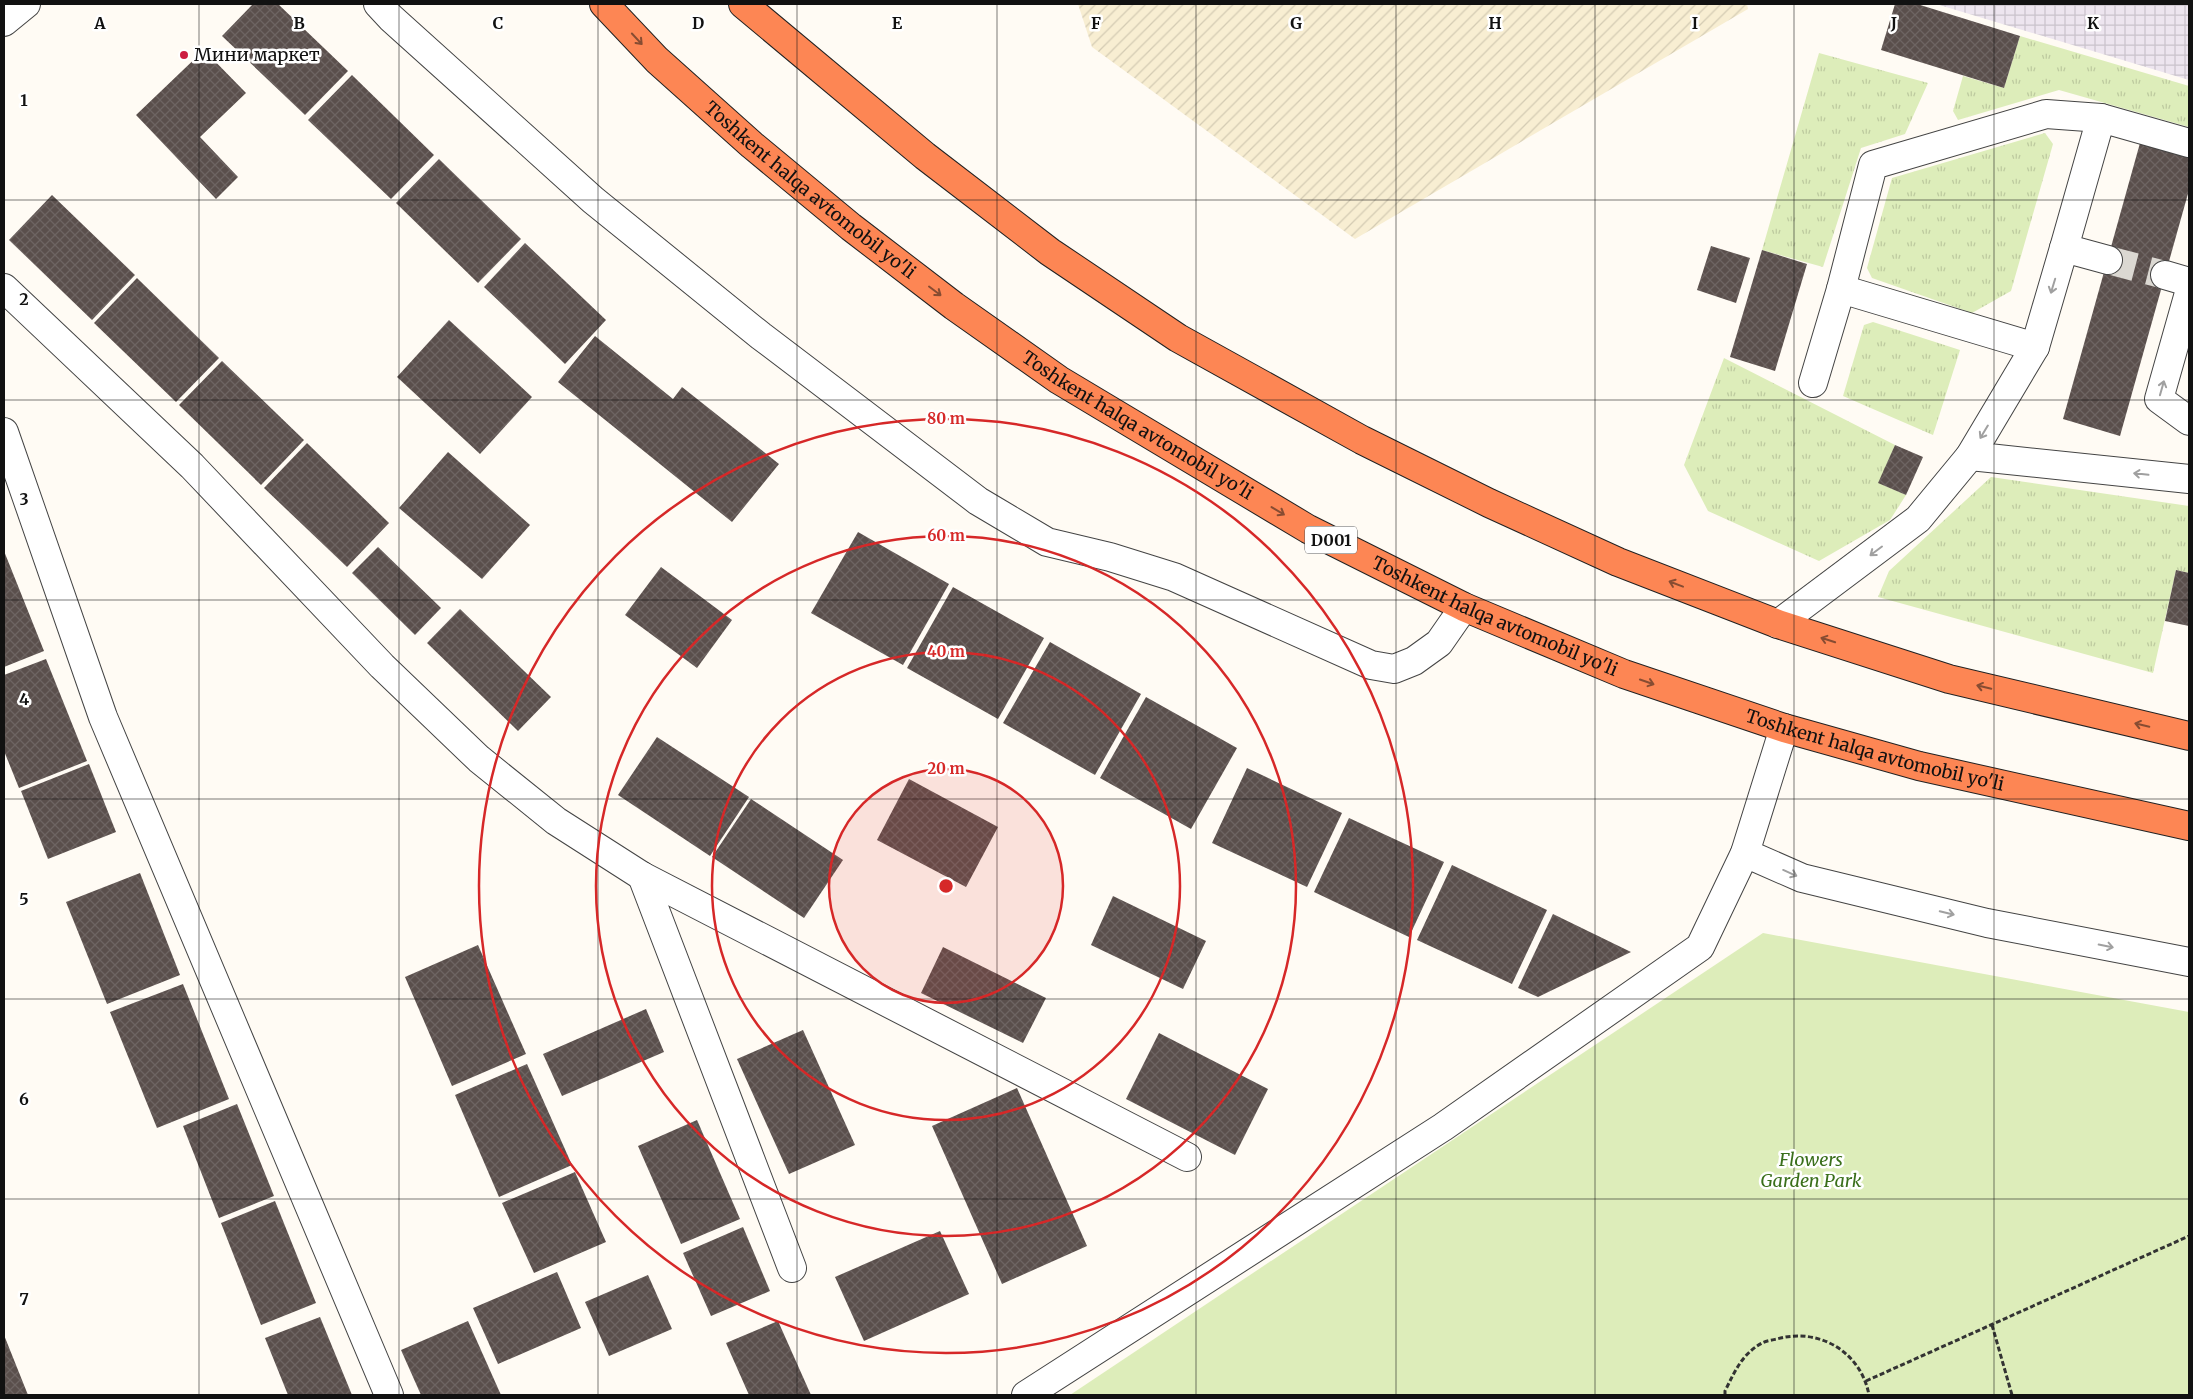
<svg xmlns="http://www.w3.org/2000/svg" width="2193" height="1399" font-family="Merriweather,serif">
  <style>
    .industrial { fill: url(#industrial-grid) }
    .farmland { fill: url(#farmland-furrows) }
    .grass { fill: url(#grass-tufts) }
    .park { fill: #ddedba }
    .building { fill: url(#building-cross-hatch) }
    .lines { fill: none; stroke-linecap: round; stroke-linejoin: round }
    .minor-tunnel { stroke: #dbd8d2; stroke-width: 28; stroke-dasharray: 28 14; stroke-linecap: butt }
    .minor-casing { stroke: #444; stroke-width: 30 }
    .highway-casing { stroke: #222; stroke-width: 30 }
    .path { stroke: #333; stroke-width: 3; stroke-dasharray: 5 2.5; stroke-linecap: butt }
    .minor { stroke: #fff; stroke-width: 28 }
    .highway { stroke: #fd8654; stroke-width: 28 }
    .oneway { stroke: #874c32 }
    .oneway2 { stroke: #a0a0a0 }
    .grid { fill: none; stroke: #111; stroke-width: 1; stroke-opacity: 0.55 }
    .ring { fill: none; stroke: #d62828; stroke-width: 2.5 }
    .poi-dot { fill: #cc1d42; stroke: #fff; stroke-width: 2 }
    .labels { text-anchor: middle; stroke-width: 5; stroke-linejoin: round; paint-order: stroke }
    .shield { fill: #fff; stroke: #585858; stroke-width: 1 }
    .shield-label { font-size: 16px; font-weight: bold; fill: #111 }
    .poi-label { font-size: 18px; fill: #111; stroke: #fff; text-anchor: start }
    .street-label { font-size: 18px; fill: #111; stroke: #fff }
    .park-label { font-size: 18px; font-style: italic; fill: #3a6f1b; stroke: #fff }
    .grid-label { font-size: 16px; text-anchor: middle; font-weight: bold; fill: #111; stroke: #fff; stroke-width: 5; stroke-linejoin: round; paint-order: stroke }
    .centre { fill: #d62828; stroke: #fff; stroke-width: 2.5 }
    .ring-label { font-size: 15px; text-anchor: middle; font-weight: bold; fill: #d62828; stroke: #fff; stroke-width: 5; stroke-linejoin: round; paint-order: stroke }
  </style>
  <defs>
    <pattern id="industrial-grid" width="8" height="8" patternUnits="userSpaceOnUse" patternTransform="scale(1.25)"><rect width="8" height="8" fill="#ede5ef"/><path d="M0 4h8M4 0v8" fill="none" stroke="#cac3cc"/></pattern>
    <pattern id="farmland-furrows" width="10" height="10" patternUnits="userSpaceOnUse" patternTransform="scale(1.25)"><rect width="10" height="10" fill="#f8eed2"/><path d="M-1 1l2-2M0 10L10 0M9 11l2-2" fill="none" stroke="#d4cbb3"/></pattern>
    <pattern id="grass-tufts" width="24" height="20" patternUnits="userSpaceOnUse" patternTransform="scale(1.25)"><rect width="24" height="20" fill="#ddedba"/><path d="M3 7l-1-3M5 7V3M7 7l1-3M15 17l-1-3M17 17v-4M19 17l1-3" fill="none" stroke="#bdca9f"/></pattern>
    <pattern id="building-cross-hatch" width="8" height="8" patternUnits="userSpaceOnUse" patternTransform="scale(1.25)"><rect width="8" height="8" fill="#5a4f4c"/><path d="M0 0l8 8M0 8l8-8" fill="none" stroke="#6d6462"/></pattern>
  </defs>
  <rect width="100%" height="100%" fill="#fffbf4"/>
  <path class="industrial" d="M1936,4H2189V80Z"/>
  <path class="farmland" d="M1078,4H1747L1748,9L1355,239L1092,47Z"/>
  <g class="grass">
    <path d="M2020,36L2189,86V127L2059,90L1958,120L1953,111L1963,76L2004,88Z"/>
    <path d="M1819,53L1928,83L1905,134L1861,148L1823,267L1762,250Z"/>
    <path d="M2045,133L2053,144L2011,291L1972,313L1872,278L1867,268L1892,178Z"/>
    <path d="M1873,322L1960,350L1933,435L1843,396L1864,325Z"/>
    <path d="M1724,358L1895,445L1879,483L1906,495L1890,520L1819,561L1708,511L1684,465Z"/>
    <path d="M1991,477L2189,506V573L2176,570L2153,673L1878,597L1889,571Z"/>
  </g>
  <path class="park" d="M1763,933L2189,1012V1395H1070Z"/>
  <g class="building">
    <path d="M253,4H278L348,71L305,115L222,36Z"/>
    <path d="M1895,4H1917L2020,36L2004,88L1881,50Z"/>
    <path d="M204,50L246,93L200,137L238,177L216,199L136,115Z"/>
    <path d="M352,75L434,155L391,199L308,120Z"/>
    <path d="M2140,143L2189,157V190L2120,436L2063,419Z"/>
    <path d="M439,159L521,239L478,283L396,203Z"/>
    <path d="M52,195L135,275L92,320L9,240Z"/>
    <path d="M525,243L606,320L565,364L484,287Z"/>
    <path d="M1711,246L1750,258L1736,303L1697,290Z"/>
    <path d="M1762,250L1807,264L1775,371L1730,357Z"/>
    <path d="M137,278L219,358L176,402L94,323Z"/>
    <path d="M449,320L532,397L480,454L397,377Z"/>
    <path d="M595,336L673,399L682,387L779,464L732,522L558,382Z"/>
    <path d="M222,361L304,440L261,485L179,405Z"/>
    <path d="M307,443L389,523L347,567L264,488Z"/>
    <path d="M1895,445L1923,457L1906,495L1878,483Z"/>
    <path d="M448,452L530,525L482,579L399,508Z"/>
    <path d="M858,532L949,584L903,665L811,613Z"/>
    <path d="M378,547L441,608L415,635L352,573Z"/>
    <path d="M4,551L44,651L4,667Z"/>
    <path d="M661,567L732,620L697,668L625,615Z"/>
    <path d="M2176,570L2189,573V626L2165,621Z"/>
    <path d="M953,587L1044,638L998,719L907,668Z"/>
    <path d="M460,609L551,697L518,731L427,643Z"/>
    <path d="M1050,642L1141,694L1095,775L1003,723Z"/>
    <path d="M46,659L87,761L19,788L4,751V675Z"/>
    <path d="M1146,697L1237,748L1191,829L1100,778Z"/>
    <path d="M657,737L749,797L710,856L618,795Z"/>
    <path d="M89,764L116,832L48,859L21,791Z"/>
    <path d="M1247,768L1342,813L1307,887L1212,843Z"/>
    <path d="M909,779L998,827L966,887L877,840Z"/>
    <path d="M751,799L843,860L804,918L712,857Z"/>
    <path d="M1349,818L1444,862L1409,937L1314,892Z"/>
    <path d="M1452,865L1547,910L1512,984L1417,940Z"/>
    <path d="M140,873L180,975L107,1004L66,902Z"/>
    <path d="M1113,896L1206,941L1183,989L1091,945Z"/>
    <path d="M1553,914L1631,952L1538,997L1518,988Z"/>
    <path d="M478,945L526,1054L452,1086L405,977Z"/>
    <path d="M943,947L1046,998L1023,1043L921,993Z"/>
    <path d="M183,984L229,1099L157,1128L110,1012Z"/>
    <path d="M646,1009L664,1052L562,1096L543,1054Z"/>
    <path d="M803,1030L855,1145L789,1174L737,1059Z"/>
    <path d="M1159,1033L1268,1089L1235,1155L1126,1099Z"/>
    <path d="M527,1064L572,1165L499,1197L455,1095Z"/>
    <path d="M1017,1088L1087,1246L1002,1284L932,1126Z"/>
    <path d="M237,1104L274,1196L219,1218L183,1126Z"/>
    <path d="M697,1120L740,1219L681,1244L638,1146Z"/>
    <path d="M575,1172L606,1242L534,1273L502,1203Z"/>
    <path d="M275,1201L316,1303L261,1325L221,1223Z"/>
    <path d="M743,1227L770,1291L711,1316L683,1253Z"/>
    <path d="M940,1231L969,1294L864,1341L835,1277Z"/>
    <path d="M557,1272L581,1328L498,1364L473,1308Z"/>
    <path d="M648,1275L672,1329L609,1356L585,1302Z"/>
    <path d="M320,1317L352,1395H288L265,1338Z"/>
    <path d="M468,1321L501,1395H421L401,1350Z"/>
    <path d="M778,1321L811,1395H749L726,1343Z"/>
    <path d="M4,1335L28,1395H4Z"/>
  </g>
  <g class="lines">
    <path class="minor-tunnel" d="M2108,260L2165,275"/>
    <defs>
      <g id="minor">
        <path d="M378,4L391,18L593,200L761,336L978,501L1047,542L1110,557L1174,577L1371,665L1394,669L1414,661L1439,643L1464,607"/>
        <path d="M4,22L26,4"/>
        <path d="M2064,248L2101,118L2189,143"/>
        <path d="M2165,275L2189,282"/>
        <path d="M4,288L192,466L382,666L479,759L556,821L642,876L1187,1157"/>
        <path d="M1841,289L2035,347"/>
        <path d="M2189,293L2159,399L2189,421"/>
        <path d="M1813,383L1841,289L1873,165L2046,114L2101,118"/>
        <path d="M4,432L103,717L389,1395"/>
        <path d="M1970,456L2189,479"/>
        <path d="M1778,624L1918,519L1970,456L2035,347L2064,248L2108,260"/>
        <path d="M1745,853L1802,878L1987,923L2189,962"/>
        <path d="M642,876L792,1268"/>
        <path d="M1026,1395L1443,1127L1700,947L1745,853L1784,728"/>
      </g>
      <g id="highway">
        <path id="s1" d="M604,4L657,60L752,145L851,227L954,306L1059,380L1308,529L1464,607L1624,674L1784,728L1919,766L2189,826"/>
        <path d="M743,4L925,156L1050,252L1178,338L1362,440L1489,503L1618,562L1778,624L1949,679L2189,736"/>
      </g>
    </defs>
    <use href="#minor" class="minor-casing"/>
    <use href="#highway" class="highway-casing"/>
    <g class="path">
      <path d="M1992,1325L2012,1395"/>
      <path d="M1866,1381L2189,1236"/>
      <path d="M1725,1395V1391C1735,1371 1742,1354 1762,1343C1766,1341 1772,1340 1777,1339C1819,1327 1861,1352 1869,1395"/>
    </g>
    <use href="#minor" class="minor"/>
    <use href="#highway" class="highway"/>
  </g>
  <defs><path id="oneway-shaft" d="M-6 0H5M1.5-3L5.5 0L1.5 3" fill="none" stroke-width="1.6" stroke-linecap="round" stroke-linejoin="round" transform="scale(1.25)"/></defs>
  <g class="oneway">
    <use href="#oneway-shaft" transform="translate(637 39) rotate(47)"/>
    <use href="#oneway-shaft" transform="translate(935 291) rotate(37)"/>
    <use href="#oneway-shaft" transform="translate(1278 511) rotate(31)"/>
    <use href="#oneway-shaft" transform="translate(1676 584) rotate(-159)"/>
    <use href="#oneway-shaft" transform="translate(1828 640) rotate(-162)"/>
    <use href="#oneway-shaft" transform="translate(1647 682) rotate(19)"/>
    <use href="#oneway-shaft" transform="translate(1984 687) rotate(-167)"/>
    <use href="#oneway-shaft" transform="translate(2142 725) rotate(-167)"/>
  </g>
  <g class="oneway2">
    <use href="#oneway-shaft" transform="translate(2053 286) rotate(107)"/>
    <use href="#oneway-shaft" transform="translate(2162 388) rotate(-74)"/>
    <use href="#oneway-shaft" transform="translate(1984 432) rotate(121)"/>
    <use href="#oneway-shaft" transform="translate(2141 474) rotate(-174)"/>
    <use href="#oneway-shaft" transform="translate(1876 551) rotate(143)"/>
    <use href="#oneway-shaft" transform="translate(1790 873) rotate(24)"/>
    <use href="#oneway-shaft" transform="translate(1947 913) rotate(14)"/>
    <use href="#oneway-shaft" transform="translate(2106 946) rotate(11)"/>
  </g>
  <path class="grid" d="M199,4V1395M399,4V1395M598,4V1395M797,4V1395M997,4V1395M1196,4V1395M1396,4V1395M1595,4V1395M1794,4V1395M1994,4V1395M4,200H2189M4,400H2189M4,600H2189M4,799H2189M4,999H2189M4,1199H2189"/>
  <circle cx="946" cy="886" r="117" fill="#d62828" fill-opacity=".12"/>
  <g class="ring">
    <circle cx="946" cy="886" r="117"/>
    <circle cx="946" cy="886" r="234"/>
    <circle cx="946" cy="886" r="350"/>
    <circle cx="946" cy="886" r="467"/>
  </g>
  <circle class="poi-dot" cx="184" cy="55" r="5"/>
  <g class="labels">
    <rect class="shield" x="1305" y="526.5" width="52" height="27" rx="4"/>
    <g class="shield-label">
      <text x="1331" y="546">D001</text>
    </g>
    <g class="poi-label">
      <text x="194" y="61">Мини маркет</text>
    </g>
    <g class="street-label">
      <text dy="6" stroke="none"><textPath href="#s1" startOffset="278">Toshkent halqa avtomobil yo'li</textPath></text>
      <text dy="6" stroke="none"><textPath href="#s1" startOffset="682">Toshkent halqa avtomobil yo'li</textPath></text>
      <text dy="6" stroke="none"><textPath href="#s1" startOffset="1088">Toshkent halqa avtomobil yo'li</textPath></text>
      <text dy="6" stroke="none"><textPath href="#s1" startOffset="1492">Toshkent halqa avtomobil yo'li</textPath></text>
    </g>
    <g class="park-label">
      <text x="1811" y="1166">Flowers<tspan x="1811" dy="21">Garden Park</tspan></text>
    </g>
  </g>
  <g class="grid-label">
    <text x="100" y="29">A</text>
    <text x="299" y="29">B</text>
    <text x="498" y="29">C</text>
    <text x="698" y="29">D</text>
    <text x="897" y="29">E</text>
    <text x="1096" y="29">F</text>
    <text x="1296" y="29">G</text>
    <text x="1495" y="29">H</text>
    <text x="1695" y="29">I</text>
    <text x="1894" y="29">J</text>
    <text x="2093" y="29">K</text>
    <text x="24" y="106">1</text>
    <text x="24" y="305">2</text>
    <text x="24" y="505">3</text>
    <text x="24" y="705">4</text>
    <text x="24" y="905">5</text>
    <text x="24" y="1105">6</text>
    <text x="24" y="1305">7</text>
  </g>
  <circle cx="946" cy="886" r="8" class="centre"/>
  <g class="ring-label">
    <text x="946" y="424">80 m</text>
    <text x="946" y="541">60 m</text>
    <text x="946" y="657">40 m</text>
    <text x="946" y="774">20 m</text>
  </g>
  <rect width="2193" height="1399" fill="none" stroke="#111111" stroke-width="10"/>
</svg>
